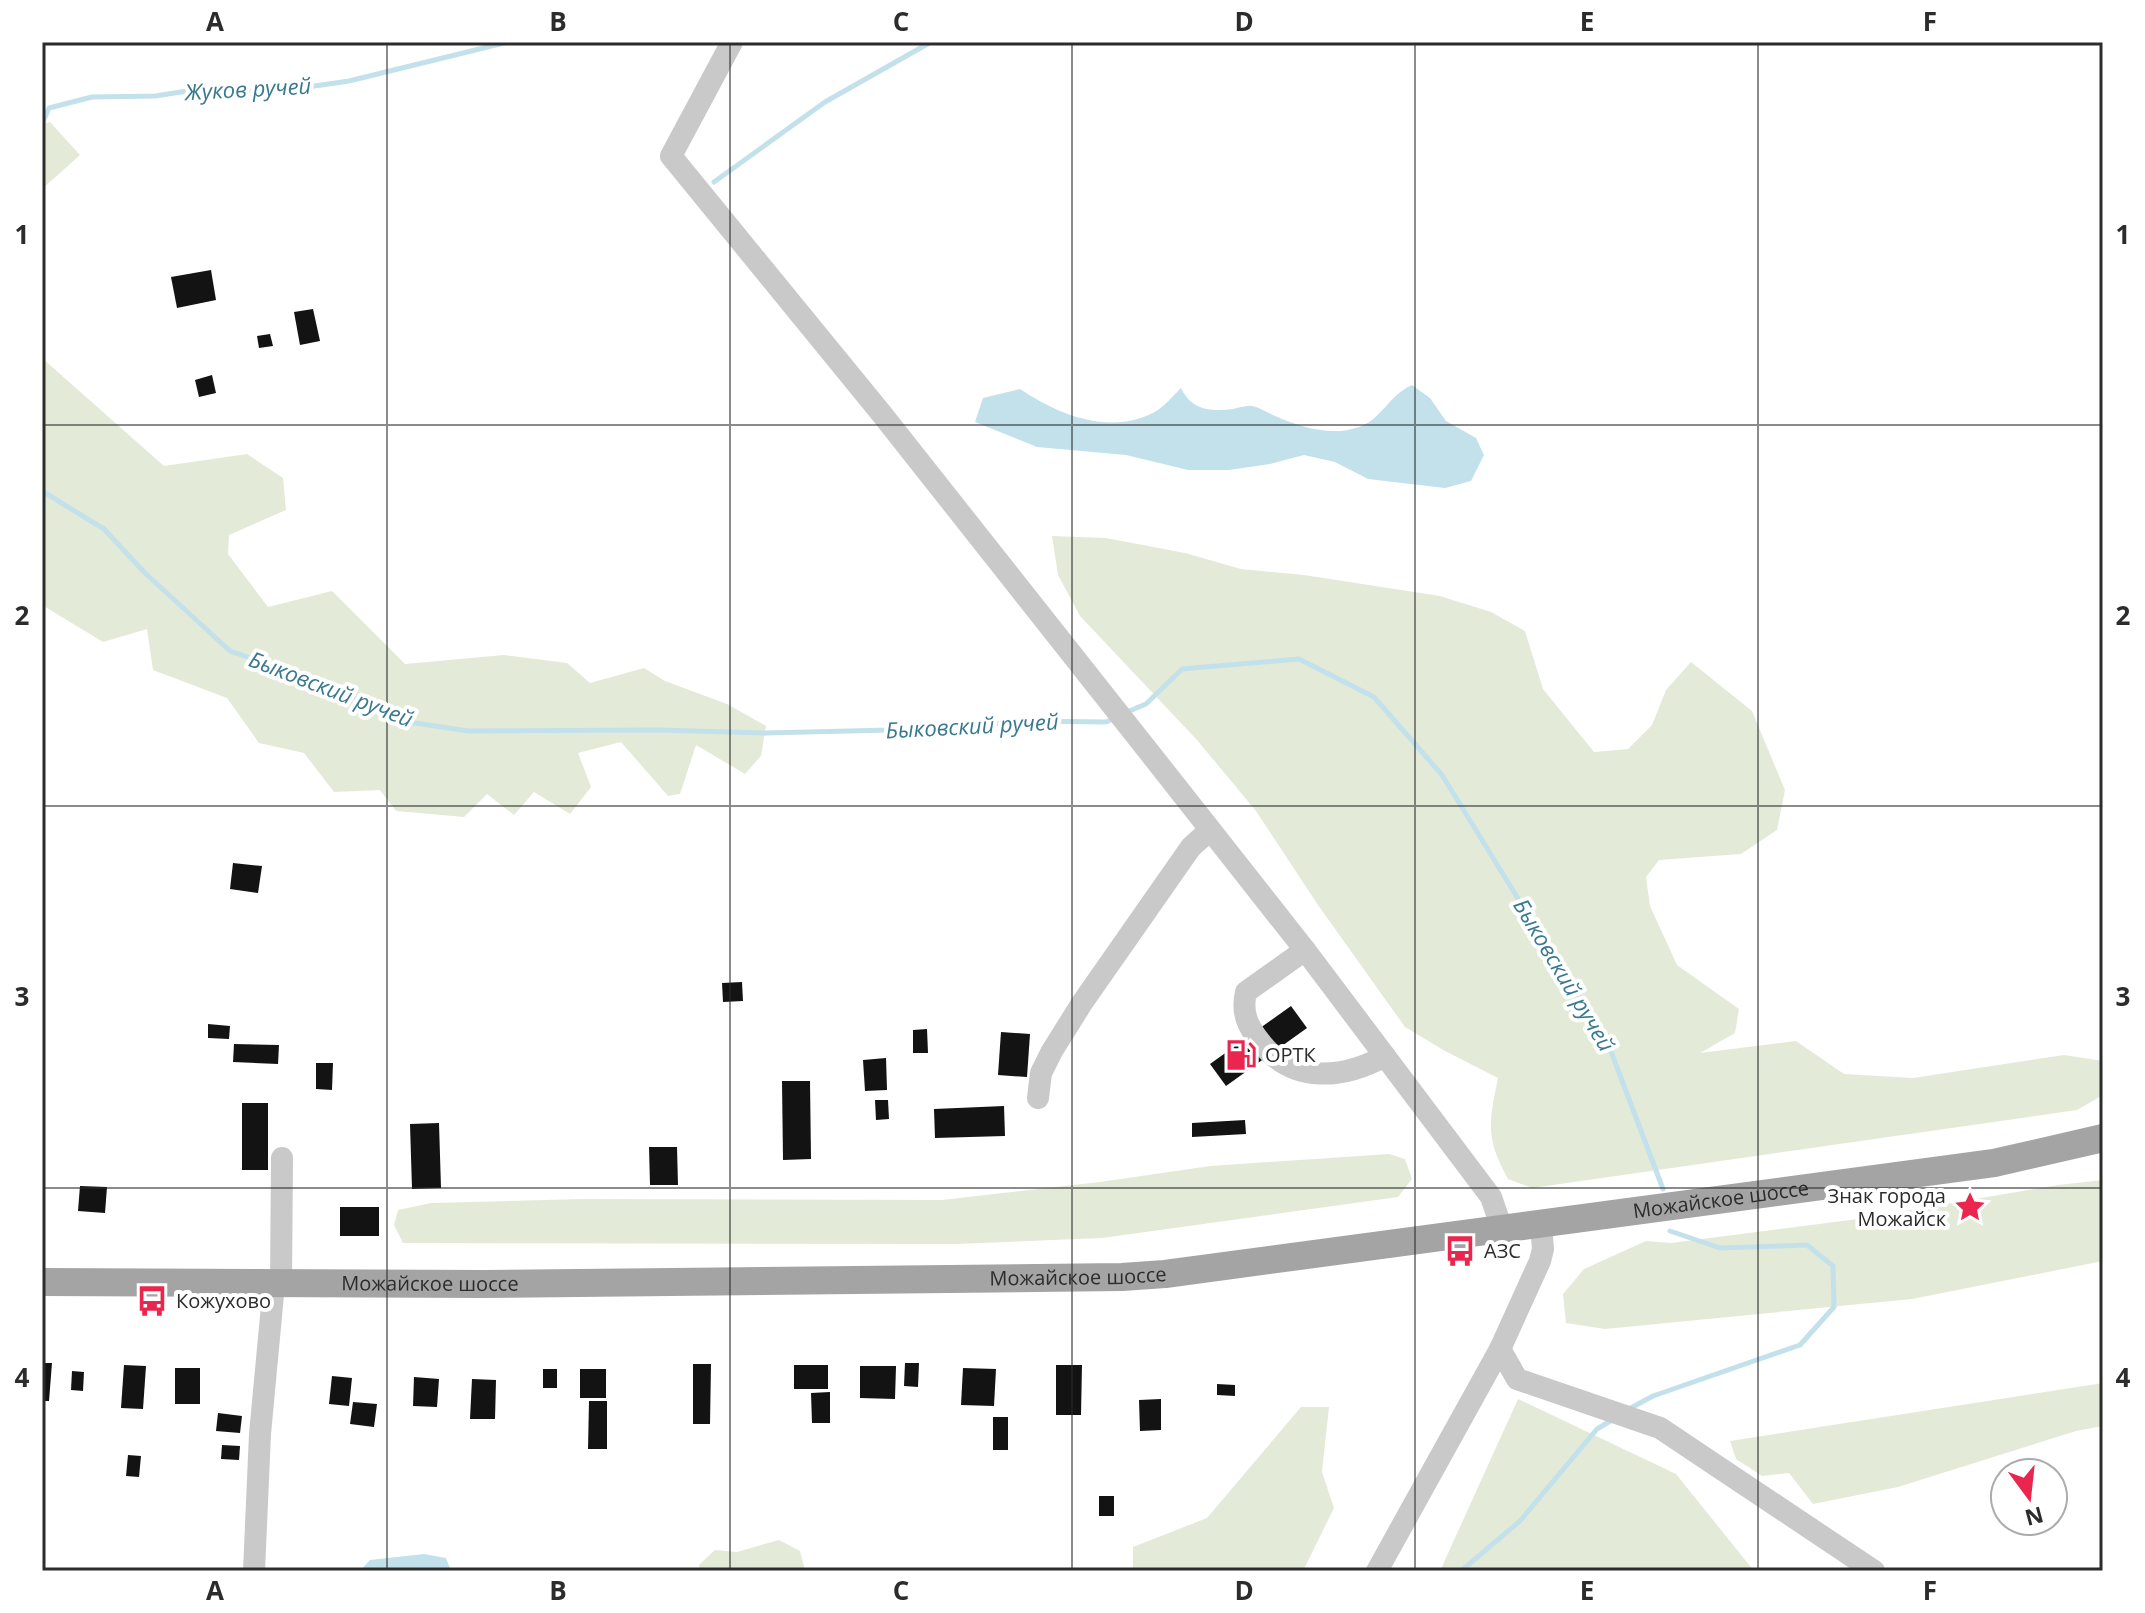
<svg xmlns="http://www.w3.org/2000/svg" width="2145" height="1613" font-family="'Open Sans',sans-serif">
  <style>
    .green { fill: #e4ead8 }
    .water { fill: #c3e1eb }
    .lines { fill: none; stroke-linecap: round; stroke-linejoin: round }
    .stream { stroke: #c3e1eb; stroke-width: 5 }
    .building { fill: #131313 }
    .minor { stroke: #c9c9c9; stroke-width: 22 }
    .major { stroke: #a4a4a4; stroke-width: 28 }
    .grid { fill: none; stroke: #2c2c2c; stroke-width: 2; stroke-opacity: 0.55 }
    .labels { text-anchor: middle; stroke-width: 8; stroke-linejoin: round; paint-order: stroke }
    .poi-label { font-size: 20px; fill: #2c2c2c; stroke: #fff; text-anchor: start }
    .street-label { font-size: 20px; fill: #2c2c2c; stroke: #fff }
    .water-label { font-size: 22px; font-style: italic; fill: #38798f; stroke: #fff }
    .neatline { fill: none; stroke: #2c2c2c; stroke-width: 3 }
    .grid-label { font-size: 26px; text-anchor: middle; font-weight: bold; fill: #2c2c2c }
  </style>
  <rect width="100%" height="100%" fill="#fff"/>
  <g class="green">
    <path d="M50,122L80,155L42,189V124Z"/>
    <path d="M42,358L164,466L247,454L283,478L286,510L229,535L228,554L268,607L332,591L405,664L504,655L567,663L590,683L644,668L665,681L727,704L766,726L761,756L745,774L696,745L680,794L668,796L621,742L578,753L591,787L570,814L534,792L514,815L487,794L464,817L396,811L380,790L334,792L304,753L259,743L227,698L153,670L147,629L103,642L42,605Z"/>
    <path d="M1052,536L1106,538L1185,553L1241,569L1304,575L1440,596L1491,612L1525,631L1543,689L1594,752L1628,749L1652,725L1666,690L1691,662L1752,711L1785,790L1777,830L1741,854L1659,860L1646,877L1650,906L1677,965L1739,1009L1735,1033L1700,1053L1796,1041L1844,1074L1913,1078L2064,1055L2103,1061V1095L2077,1110L1532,1188L1508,1179C1485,1138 1489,1122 1498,1078L1445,1051L1405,1027L1318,905L1256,811L1197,740L1080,616L1058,575Z"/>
    <path d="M1389,1154L1405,1159L1412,1179L1398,1197L1102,1238L956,1244L403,1243L394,1225L398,1210L431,1203L582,1199L942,1200L1100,1182L1210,1166Z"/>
    <path d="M2103,1180V1261L1912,1299L1605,1329L1566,1323L1563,1294L1584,1269L1646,1241L1671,1243L1858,1219L2058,1185Z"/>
    <path d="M2103,1383V1426L2076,1431L1898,1487L1813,1504L1789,1473L1762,1476L1736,1459L1730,1441Z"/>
    <path d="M1518,1399L1676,1474L1754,1571H1440Z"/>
    <path d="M1301,1407H1329L1322,1472L1334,1508L1303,1571H1133V1547L1207,1518Z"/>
    <path d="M779,1540L800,1551L805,1571H700L699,1565L715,1550L737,1552Z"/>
  </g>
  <g class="water">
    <path d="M1412,385L1430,398L1446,421L1476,438L1484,455L1471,481L1445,488L1368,479L1335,462L1304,455L1270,464L1229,470H1188L1126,455L1037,447L975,422L983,398L1020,389C1059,415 1108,435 1153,413C1163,408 1173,396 1181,388C1191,410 1211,412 1233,409C1239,408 1246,405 1252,406C1259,407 1268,413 1275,416C1301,427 1331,437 1359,427C1381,420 1389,395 1412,385Z"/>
    <path d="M424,1554L446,1558L451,1571H360L370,1560Z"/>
  </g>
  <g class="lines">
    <g class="stream">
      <path d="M42,124L49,108L92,97L155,96L207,88L266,93L349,81L508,42"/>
      <path d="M714,182L825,102L931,42"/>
      <path d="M42,491L104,529L145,573L230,651L326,684L408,722L469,731L659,730L765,733L933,729L1026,721L1106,722L1115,718"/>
      <path d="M1127,712L1146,704L1182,669L1299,659L1374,697L1442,775L1567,978L1604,1033L1663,1189"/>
      <path d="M1627,1410L1653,1396L1800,1345L1834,1307L1833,1266L1807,1245L1720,1248L1670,1231"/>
      <path d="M1461,1571L1520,1521L1597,1429L1612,1420"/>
    </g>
  </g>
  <g class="building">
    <path d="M211,270L216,300L177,308L171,277Z"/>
    <path d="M313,309L320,341L300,345L294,312Z"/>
    <path d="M270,334L273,346L259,348L257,336Z"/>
    <path d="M212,375L216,393L199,397L195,380Z"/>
    <path d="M233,863L262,866L258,893L230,889Z"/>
    <path d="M742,982L743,1001L723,1002L722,983Z"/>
    <path d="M1291,1006L1307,1028L1226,1086L1210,1064Z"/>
    <path d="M208,1024L230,1026L229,1039L208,1038Z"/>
    <path d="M927,1029L928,1053H913V1030Z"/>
    <path d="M1001,1032L1030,1034L1027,1077L998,1075Z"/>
    <path d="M234,1044L279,1045L278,1064L233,1062Z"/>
    <path d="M886,1058L887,1090L865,1091L863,1060Z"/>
    <path d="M316,1063H333L332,1090L316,1089Z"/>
    <path d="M782,1081H810L811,1159L783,1160Z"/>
    <path d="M875,1100H888L889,1119L876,1120Z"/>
    <rect x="242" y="1103" width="26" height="67"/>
    <path d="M1004,1106L1005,1136L935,1138L934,1109Z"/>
    <path d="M1245,1120L1246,1134L1192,1137V1123Z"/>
    <path d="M439,1123L441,1188L412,1189L410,1124Z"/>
    <path d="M649,1147H677L678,1185H650Z"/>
    <path d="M80,1186L107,1187L105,1213L78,1211Z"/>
    <rect x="340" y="1207" width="39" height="29"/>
    <path d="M42,1363H52L49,1401H42Z"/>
    <path d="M905,1363H919L918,1387L904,1386Z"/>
    <path d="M693,1364H711L710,1424H693Z"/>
    <path d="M124,1365L146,1366L143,1409L121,1408Z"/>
    <rect x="794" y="1365" width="34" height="24"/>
    <path d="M1056,1365H1082L1081,1415H1056Z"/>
    <path d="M860,1366H896L895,1399L860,1398Z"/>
    <rect x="175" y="1368" width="25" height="36"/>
    <path d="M963,1368L996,1369L994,1406L961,1405Z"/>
    <rect x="543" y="1369" width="14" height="19"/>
    <rect x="580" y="1369" width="26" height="29"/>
    <path d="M72,1371L84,1372L83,1391L71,1390Z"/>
    <path d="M332,1376L352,1378L349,1406L329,1404Z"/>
    <path d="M414,1377L439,1379L437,1407L413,1406Z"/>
    <path d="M472,1379L496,1380L495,1419H470Z"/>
    <path d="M1217,1384L1235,1385V1396L1217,1395Z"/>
    <path d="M830,1392V1423H812L811,1393Z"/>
    <path d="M1161,1399V1430L1140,1431L1139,1400Z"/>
    <path d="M589,1401H607V1449H588Z"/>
    <path d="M353,1402L377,1404L374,1427L350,1424Z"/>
    <path d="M218,1413L242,1416L240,1433L216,1431Z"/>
    <rect x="993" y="1417" width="15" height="33"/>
    <path d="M222,1445L240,1446L239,1460L221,1459Z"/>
    <path d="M128,1455L141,1456L139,1477L126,1476Z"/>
    <rect x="1099" y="1496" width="15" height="20"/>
  </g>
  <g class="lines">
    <g class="minor">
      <path d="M732,42L671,156L881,413L1153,757L1305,950L1491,1197L1502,1229"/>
      <path d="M1305,950L1246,992C1241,1013 1248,1027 1261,1043C1294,1084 1343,1079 1385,1056"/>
      <path d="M1038,1098L1041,1073L1052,1051L1082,1003L1191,847L1210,830"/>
      <path d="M281,1284L282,1158"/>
      <path d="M1500,1349L1517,1379L1660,1428L1874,1571"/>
      <path d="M254,1571L260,1434L274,1284"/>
      <path d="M1377,1571L1500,1349L1540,1261L1543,1249L1541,1225"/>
    </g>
    <path class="major" id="s1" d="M42,1282L484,1284L1122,1277L1165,1274L1994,1163L2103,1138"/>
  </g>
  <path class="grid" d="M387,42V1571M730,42V1571M1072,42V1571M1415,42V1571M1758,42V1571M42,425H2103M42,806H2103M42,1188H2103"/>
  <defs>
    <symbol id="fuel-bare" viewBox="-9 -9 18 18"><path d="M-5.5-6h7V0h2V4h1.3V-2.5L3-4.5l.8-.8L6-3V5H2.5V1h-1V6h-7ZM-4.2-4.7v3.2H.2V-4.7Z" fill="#ea264e" stroke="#fff" stroke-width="2.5" paint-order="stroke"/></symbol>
    <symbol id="sight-bare" viewBox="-9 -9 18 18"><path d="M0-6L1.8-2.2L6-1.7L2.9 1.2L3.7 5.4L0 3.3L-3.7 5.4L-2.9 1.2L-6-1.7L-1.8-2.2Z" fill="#ea264e" stroke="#fff" stroke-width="2.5" paint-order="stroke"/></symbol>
    <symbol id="bus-bare" viewBox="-9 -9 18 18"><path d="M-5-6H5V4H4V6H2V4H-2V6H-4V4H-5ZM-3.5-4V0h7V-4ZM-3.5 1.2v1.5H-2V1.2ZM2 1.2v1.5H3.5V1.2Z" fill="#ea264e" stroke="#fff" stroke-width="2.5" paint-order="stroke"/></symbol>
  </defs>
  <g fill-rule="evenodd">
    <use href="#fuel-bare" x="1219" y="1033" width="44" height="44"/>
    <use href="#sight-bare" x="1948" y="1185" width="44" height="44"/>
    <use href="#bus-bare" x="1438" y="1229" width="44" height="44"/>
    <use href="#bus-bare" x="130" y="1279" width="44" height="44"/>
  </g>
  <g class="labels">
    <g class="poi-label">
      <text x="1265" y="1062">ОРТК</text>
      <text x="1946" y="1203" text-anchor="end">Знак города<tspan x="1946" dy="23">Можайск</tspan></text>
      <text x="1484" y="1258">АЗС</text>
      <text x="176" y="1308">Кожухово</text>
    </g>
    <g class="street-label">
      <text dy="7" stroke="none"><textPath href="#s1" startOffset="1684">Можайское шоссе</textPath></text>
      <text dy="7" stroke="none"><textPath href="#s1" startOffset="1036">Можайское шоссе</textPath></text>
      <text dy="7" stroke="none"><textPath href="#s1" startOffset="388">Можайское шоссе</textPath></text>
    </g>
    <g class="water-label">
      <text transform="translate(248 89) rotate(-3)" y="8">Жуков ручей</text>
      <text transform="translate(331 689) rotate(21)" y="8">Быковский ручей</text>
      <text transform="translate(972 726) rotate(-3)" y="8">Быковский ручей</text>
      <text transform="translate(1564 975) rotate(59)" y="8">Быковский ручей</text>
    </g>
  </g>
  <rect width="2145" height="1613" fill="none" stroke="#ffffff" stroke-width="88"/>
  <g transform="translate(2029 1497) rotate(165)"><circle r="38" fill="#ffffff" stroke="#ababab" stroke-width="2"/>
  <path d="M0-6L14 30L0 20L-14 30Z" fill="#ea264e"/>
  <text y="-12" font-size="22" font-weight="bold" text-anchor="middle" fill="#2c2c2c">N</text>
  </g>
  <rect x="44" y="44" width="2057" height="1525" class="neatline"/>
  <g class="grid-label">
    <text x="215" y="31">A</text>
    <text x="558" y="31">B</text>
    <text x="901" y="31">C</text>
    <text x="1244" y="31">D</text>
    <text x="1587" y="31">E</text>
    <text x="1930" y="31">F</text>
    <text x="22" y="244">1</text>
    <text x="2123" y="244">1</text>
    <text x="22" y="625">2</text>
    <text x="2123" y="625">2</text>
    <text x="22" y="1006">3</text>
    <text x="2123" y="1006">3</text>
    <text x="22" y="1387">4</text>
    <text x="2123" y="1387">4</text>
    <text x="215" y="1600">A</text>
    <text x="558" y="1600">B</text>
    <text x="901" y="1600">C</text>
    <text x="1244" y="1600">D</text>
    <text x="1587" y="1600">E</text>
    <text x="1930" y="1600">F</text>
  </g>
</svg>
